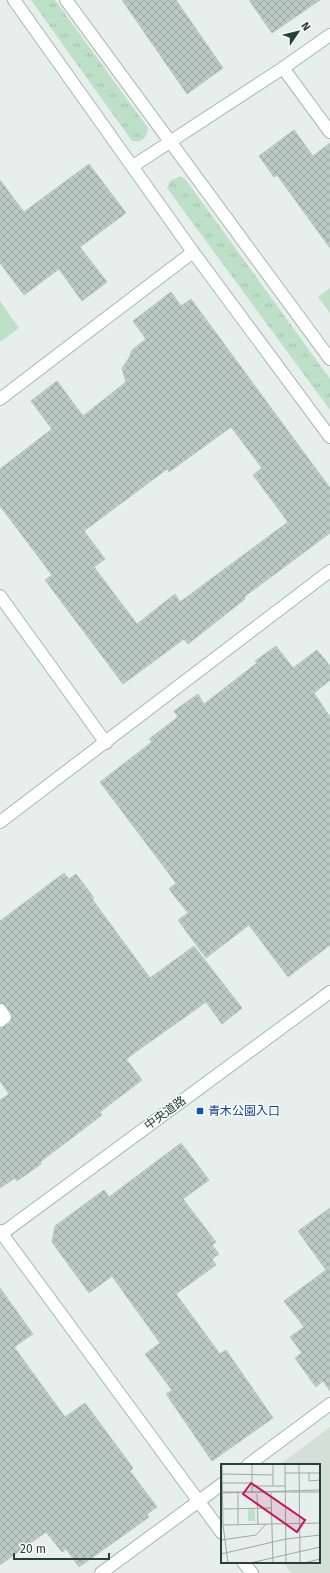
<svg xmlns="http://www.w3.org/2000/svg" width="330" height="1573" font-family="'Fira Sans','Noto Sans JP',sans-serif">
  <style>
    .built { fill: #d4dfda }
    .grass { fill: url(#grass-tufts) }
    .park { fill: #bfe0c8 }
    .building { fill: url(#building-cross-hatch); stroke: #b8c9c2; fill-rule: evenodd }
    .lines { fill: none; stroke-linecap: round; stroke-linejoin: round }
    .street-casing { stroke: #a8b8b2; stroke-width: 14 }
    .secondary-casing { stroke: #a4bbb3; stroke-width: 14 }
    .street { stroke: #fff; stroke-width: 12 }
    .secondary { stroke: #fff; stroke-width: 12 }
    .transit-dot { fill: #1a4fb4; stroke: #f7fbf9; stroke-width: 1.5 }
    .labels { text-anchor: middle; stroke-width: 3; stroke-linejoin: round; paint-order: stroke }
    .transit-label { font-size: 12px; fill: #164399; stroke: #f7fbf9; text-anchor: start }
    .street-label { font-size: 12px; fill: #24423a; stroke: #f7fbf9 }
    .inset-road { fill: none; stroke: #98aaa4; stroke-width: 1 }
    .view { fill: #c2185b; fill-opacity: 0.15; stroke: #c2185b; stroke-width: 2 }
    .inset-edge { fill: none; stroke: #24423a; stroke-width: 2 }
  </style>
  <defs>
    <pattern id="grass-tufts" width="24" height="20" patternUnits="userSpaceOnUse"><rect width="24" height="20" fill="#bfe0c8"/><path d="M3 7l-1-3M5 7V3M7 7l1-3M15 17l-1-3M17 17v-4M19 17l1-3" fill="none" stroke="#a4c1ad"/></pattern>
    <pattern id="building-cross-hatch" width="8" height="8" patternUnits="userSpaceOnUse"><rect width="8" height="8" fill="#bbcac4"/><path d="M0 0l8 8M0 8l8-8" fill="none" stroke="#98a6a0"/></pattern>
  </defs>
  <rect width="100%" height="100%" fill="#e6efeb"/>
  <path class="built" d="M330,1427V1573H291L283,1562H319V1465H279Z"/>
  <g class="grass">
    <path d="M31,0H55L148,128C147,138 142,143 132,141Z"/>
    <path d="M181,176L186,180L330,379V410L167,188L170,181Z"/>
  </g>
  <g class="park">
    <path d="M330,288V313L318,297Z"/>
    <path d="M0,301L19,328L0,342Z"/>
  </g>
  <g class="building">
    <path d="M122,0H176L223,68L187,94Z"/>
    <path d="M249,0H320L272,33Z"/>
    <path d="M294,130L313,156L330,143V248L277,175L274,177L259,156Z"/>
    <path d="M89,164L126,213L80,247L107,282L82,301L59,269L24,295L0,263V180L24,212Z"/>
    <path d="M171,292L181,306L191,299L330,488V533L244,597L245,599L188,644L184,639L123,684L45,580L52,575L0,506V469L52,429L31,401L57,381L83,416L126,382L122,368L129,358L132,350L146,339L133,321ZM231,427L262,468L253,475L288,522L180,602L175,594L137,624L94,567L105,559L84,531L167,469L169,472Z"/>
    <path d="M276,646L293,668L317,650L330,666V680L314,693L330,717V945L288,977L249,925L206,958L178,920L188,913L169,889L176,883L100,782L152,742L149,739L178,717L174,711L198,694L204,704L257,663L255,661Z"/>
    <path d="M64,873L69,879L76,874L94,898L92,899L150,978L194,946L242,1008L222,1024L206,1002L126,1059L142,1080L100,1112L102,1115L40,1162L41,1164L17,1181L15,1178L0,1188V1100L9,1094L0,1081V1028L10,1023L12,1017L6,1006L0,1003V921Z"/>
    <path d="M181,1143L209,1180L183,1199L216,1242L212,1245L219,1254L212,1259L216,1265L176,1294L220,1354L226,1350L273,1418L212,1461L166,1394L172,1390L145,1354L160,1343L112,1276L89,1293L52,1242L55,1226L104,1190L109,1197Z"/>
    <path d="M330,1208V1391L323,1381L316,1387L295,1358L302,1353L290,1337L304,1327L284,1301L326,1270L298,1231Z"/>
    <path d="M0,1288L33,1334L14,1347L65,1417L85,1403L133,1468L130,1471L157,1507L147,1514L149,1517L79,1567L66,1549L62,1552L46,1532L0,1565Z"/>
  </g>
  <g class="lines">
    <defs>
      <g id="street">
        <path d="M14,0L193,252L330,437"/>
        <path d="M66,0L330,359"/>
        <path d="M283,68L330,132"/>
        <path d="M0,399L193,252"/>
        <path d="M0,596L106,743"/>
        <path d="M0,822L330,571"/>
        <path d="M0,1010L5,1017L0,1021"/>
        <path d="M248,1465L330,1404"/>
        <path d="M101,1573L222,1484"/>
      </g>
      <g id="secondary">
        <path d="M133,166L283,68L330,35"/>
        <path d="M0,1231L222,1533"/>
        <path d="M0,1235L330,992"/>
        <path d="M243,1562L252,1573"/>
      </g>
    </defs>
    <use href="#street" class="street-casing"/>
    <use href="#secondary" class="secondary-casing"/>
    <use href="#street" class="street"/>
    <use href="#secondary" class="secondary"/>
  </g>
  <rect class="transit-dot" x="196" y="1107" width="8" height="8" rx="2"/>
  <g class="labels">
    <g class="transit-label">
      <text x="208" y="1115">青木公園入口</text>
    </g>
    <g class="street-label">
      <text transform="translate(165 1113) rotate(-36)" y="4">中央道路</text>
    </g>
  </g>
  <g transform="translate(221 1464)">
    <rect width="99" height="99" fill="#e6efeb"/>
    <path d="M27,45H34V57H27Z" fill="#bfe0c8"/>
    <path class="inset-road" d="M1,0L2,61L7,99M64,0L65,99M78,0L79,99M64,9H99M88,9V17L99,16M1,10L52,11M1,19H31M31,22H64M52,22V0M0,28H99M31,28V0M1,29L99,26M17,29V60M50,29L52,99M36,30L37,60M2,45L50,44M2,61L99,59M0,76L35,71L45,60M0,90L65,75L99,71M29,99L99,83M83,99L99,95"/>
    <path class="view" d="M30,19L84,56L76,68L22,30Z"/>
    <rect width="99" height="99" class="inset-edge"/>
  </g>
  <g transform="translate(298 32) rotate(55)" stroke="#f7fbf9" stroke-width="3" paint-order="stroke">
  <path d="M0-3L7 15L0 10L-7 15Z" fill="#24423a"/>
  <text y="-6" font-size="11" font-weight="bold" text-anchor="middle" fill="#24423a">N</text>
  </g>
  <path d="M14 1553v6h95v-6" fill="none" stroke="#24423a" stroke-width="2"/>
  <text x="20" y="1553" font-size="12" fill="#24423a" stroke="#f7fbf9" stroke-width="3" paint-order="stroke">20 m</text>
</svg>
